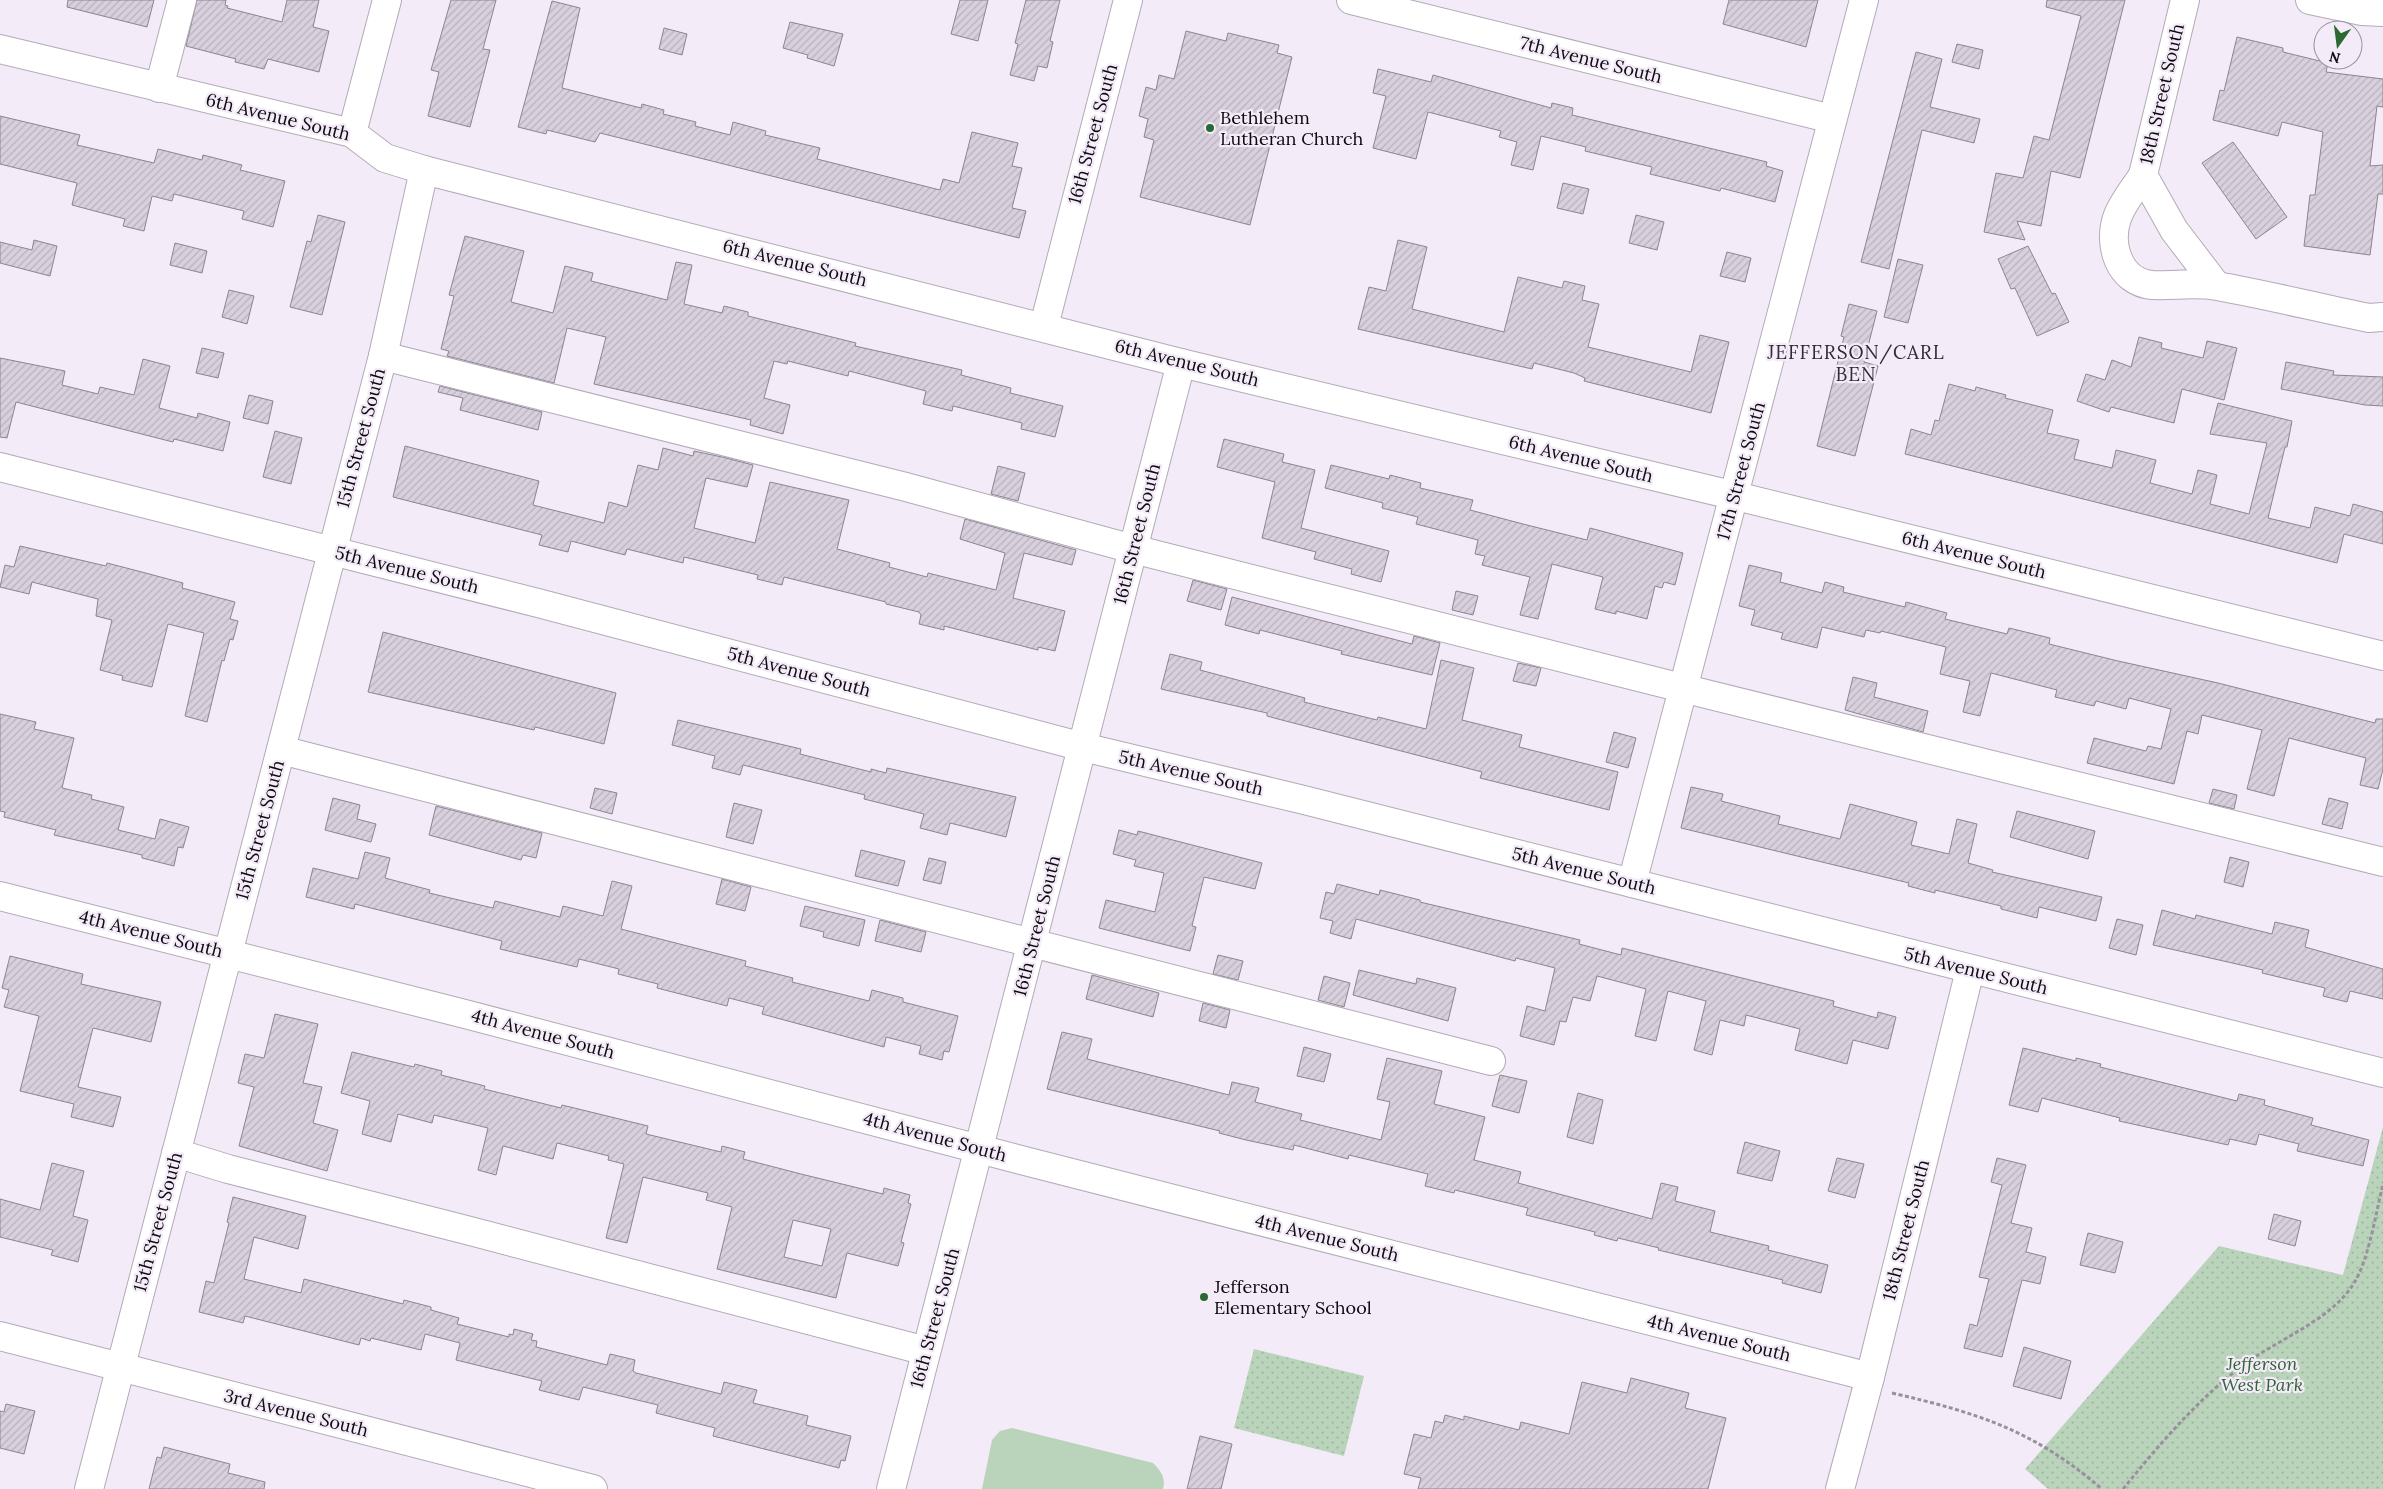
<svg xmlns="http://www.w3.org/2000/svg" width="2383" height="1489" font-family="Lora,serif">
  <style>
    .grass { fill: url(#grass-dots) }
    .garden { fill: #b9d4ba }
    .building { fill: url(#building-hatch); stroke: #8d8490; fill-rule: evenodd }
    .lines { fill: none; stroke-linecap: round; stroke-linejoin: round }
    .minor-casing { stroke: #b3aab6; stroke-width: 30 }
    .path { stroke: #98919b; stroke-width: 3; stroke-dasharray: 4 2.5; stroke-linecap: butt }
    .minor { stroke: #fff; stroke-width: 28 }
    .poi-dot { fill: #2a6932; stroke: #f4ebf8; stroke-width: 2 }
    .labels { text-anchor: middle; stroke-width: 4.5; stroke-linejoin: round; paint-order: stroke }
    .street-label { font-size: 18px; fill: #0d0a0f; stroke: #f4ebf8 }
    .poi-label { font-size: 18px; fill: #0d0a0f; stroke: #f4ebf8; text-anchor: start }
    .park-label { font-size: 18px; font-style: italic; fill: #316436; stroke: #f4ebf8 }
    .neighbourhood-label { font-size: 19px; letter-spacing: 1px; fill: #322b35; stroke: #f4ebf8 }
  </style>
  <defs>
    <pattern id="grass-dots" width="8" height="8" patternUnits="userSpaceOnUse" patternTransform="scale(1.25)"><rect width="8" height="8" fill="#b9d4ba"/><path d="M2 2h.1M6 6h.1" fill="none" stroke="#9eb59f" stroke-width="1.8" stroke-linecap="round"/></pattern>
    <pattern id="building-hatch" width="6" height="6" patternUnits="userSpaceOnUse" patternTransform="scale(1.25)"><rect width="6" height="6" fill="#d9d0dd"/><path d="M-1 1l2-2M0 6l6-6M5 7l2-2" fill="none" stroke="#b9b1bc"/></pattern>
  </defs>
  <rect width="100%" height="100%" fill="#f4ebf8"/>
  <g class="grass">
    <path d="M2383,1127V1489H2048L2025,1469L2219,1246L2343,1275Z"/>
    <path d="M1254,1349L1364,1376L1344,1456L1234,1428Z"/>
  </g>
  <path class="garden" d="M1012,1428L1153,1463C1161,1471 1166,1478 1163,1489H982L992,1440L1000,1431Z"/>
  <g class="building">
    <path d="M68,0H154L147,27L67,7Z"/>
    <path d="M197,0H226L225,5L228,6L227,8L282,22L287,0H319L313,27L329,31L319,72L268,59L264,69L235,62L236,59L186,46Z"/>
    <path d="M451,0H496L483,49L490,50L470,127L428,116L439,72L431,70Z"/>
    <path d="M960,0H988L978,41L951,34Z"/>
    <path d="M1026,0H1060L1050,41L1053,42L1047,68L1038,66L1034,81L1010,75L1018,44L1015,43Z"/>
    <path d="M1729,0H1818L1806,47L1723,24Z"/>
    <path d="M2047,0H2125L2080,178L2051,171L2041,226L2017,221L2025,240L1984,232L1996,173L2023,178L2034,136L2049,140L2081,16L2046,7Z"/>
    <path d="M552,1L580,8L562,88L641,108L642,104L664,110L663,114L696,122L695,126L730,135L733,122L766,131L765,135L820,148L817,159L940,190L943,179L959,183L972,132L1018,143L1012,166L1022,168L1012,208L1026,211L1019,238L600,133L595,142L547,130L546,134L518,127Z"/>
    <path d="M790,22L843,34L834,66L807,58L808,55L783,48Z"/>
    <path d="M664,28L687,34L682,55L659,49Z"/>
    <path d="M1186,31L1226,41L1228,33L1279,45L1277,53L1292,57L1250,225L1140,197L1154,140L1144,137L1148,119L1139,116L1146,87L1156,90L1159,75L1174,79Z"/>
    <path d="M2237,37L2283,48V52L2328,63L2326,72L2383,79V107L2377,106L2370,166L2383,165V194H2378L2370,255L2304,246L2310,195H2315L2323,132L2282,122L2278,136L2213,120L2220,90L2224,91Z"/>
    <path d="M1957,44L1983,50L1979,69L1952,62Z"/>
    <path d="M1916,52L1942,59L1930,107L1980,119L1974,143L1922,130L1889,269L1861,262Z"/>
    <path d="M1378,69L1431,82L1433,75L1551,108L1552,103L1573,108L1572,115L1767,162L1766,166L1783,171L1775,202L1721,188L1720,191L1650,174L1652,167L1585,151L1586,147L1541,136L1533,170L1511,165L1517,142L1499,137L1501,131L1428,112L1416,159L1373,148L1386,96L1373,93Z"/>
    <path d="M0,116L80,135L77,145L154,163L158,149L202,160L203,155L242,165L240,170L285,181L273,227L242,219L244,211L174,194L172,201L152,196L144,231L123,226L125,219L72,205L77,183L0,164Z"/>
    <path d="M2233,142L2287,217L2256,239L2202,163Z"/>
    <path d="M1563,183L1589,189L1583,214L1557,208Z"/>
    <path d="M318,215L345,222L322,315L290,307L307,241L311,242Z"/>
    <path d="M1636,215L1664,222L1657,250L1629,243Z"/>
    <path d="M465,236L524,251L511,302L553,313L565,266L593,273L591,281L667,300L676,262L692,265L684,304L722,313L724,306L748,312V316L856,343L855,346L962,370L961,375L1011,388L1010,393L1063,406L1055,437L1021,429L1022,423L953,406L952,411L923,404L926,391L849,371L848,376L788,361L787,364L774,361L764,398L790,405L783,434L750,425L751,420L594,384L606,337L567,328L554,383L447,356L449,351L441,349L454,296L449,295Z"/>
    <path d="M34,240L57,246L50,276L0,263V242L32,250Z"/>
    <path d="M1398,240L1427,247L1412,309L1504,332L1518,277L1562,288L1564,281L1585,286L1582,300L1599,304L1588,347L1691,372L1700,335L1729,342L1711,413L1584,381L1585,378L1574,373L1534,363L1532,369L1358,329L1369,287L1386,291Z"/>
    <path d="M175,243L207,251L202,273L170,265Z"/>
    <path d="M2028,246L2052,294L2055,293L2069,322L2037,336L2015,288L2011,289L1998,259Z"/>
    <path d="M1727,252L1751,258L1745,282L1720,276Z"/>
    <path d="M1898,259L1923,265L1908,323L1884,317Z"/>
    <path d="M229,290L254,296L247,324L222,317Z"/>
    <path d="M1849,304L1877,311L1864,362L1878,366L1855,456L1817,446L1844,337L1841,336Z"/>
    <path d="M2139,337L2162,343L2161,348L2203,358L2207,341L2237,348L2224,400L2182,389L2174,423L2111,407L2109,412L2077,401L2086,374L2105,380L2112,360L2131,367Z"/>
    <path d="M202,348L224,353L218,378L196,373Z"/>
    <path d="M0,358L65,371L62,385L98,394L100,387L134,395L143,359L170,366L159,408L197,418L198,413L230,422L223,451L174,439L173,442L16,402L7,438L0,437Z"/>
    <path d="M2286,362L2334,371L2333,375L2383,377V406L2365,405L2281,389Z"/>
    <path d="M1949,384L1975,391L1976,387L2006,395L2005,398L2053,410L2047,433L2079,440L2074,459L2112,468L2116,450L2156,460L2150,483L2192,494L2198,470L2217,475L2210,504L2249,514L2267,443L2210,434L2218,403L2292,421L2287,447H2285L2268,518L2310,528L2315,507L2350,516L2353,504L2383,512V544L2344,534L2337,563L1905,454L1911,429L1931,435L1935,420L1939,421Z"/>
    <path d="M440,386L542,412L538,430L460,410L463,398L438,392Z"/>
    <path d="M249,395L273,401L268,424L243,418Z"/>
    <path d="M275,431L302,438L291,484L263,477Z"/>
    <path d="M1224,439L1284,454L1282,462L1315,470L1301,528L1389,551L1381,582L1351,574L1352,569L1314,559L1316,552L1262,538L1275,482L1217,467Z"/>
    <path d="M405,446L539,481L533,505L604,523L609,502L627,507L638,465L658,470L663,448L693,456L694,451L722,457L753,465L747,487L706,478L694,528L755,543L770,482L849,500L837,549L890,563L889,567L927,577L928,573L996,590L1005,553L960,539L965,519L1076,550L1072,565L1024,553L1013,598L1065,611L1055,651L1038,647V650L944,626V630L919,624L921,615L919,612L886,604V602L784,577L782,585L757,579L758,575L684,557L683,563L627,549L625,555L571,541L568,552L539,545L542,535L393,497Z"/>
    <path d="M1331,465L1389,479L1390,475L1421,483L1420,488L1473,500L1470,510L1523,524L1587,540L1590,528L1683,553L1675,585L1664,582L1662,588L1655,586L1647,619L1616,611V614L1595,609L1603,577L1552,564L1538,619L1520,615L1530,577L1482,565L1485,556L1475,554L1478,540L1416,524L1418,517L1382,508L1383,503L1325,488Z"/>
    <path d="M998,466L1025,473L1018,501L991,494Z"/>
    <path d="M20,546L106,566L107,563L138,571L183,583L182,588L235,602L230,619L238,621L233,640L230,639L224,661L222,660L207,722L185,716L204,633L168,624L152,687L122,680L123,676L100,670L112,620L96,616L98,599L32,582L29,594L0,587L5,565L14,567Z"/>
    <path d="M1749,565L1782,573L1780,582L1822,593L1825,582L1844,587L1843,592L1905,607L1906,602L1947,613L1945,619L2007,634L2009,628L2050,638L2049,644L2118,661L2218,683L2375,723L2376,719H2383V769L2378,789L2360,785L2366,758L2289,738L2274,796L2247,789L2262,730L2202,715L2198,734L2187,731L2174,784L2087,763L2094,738L2146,751L2148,746L2161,749L2171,709L2129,698L2126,709L2096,701L2094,706L2055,697L2057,690L1991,673L1980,716L1963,712L1970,681L1940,674L1946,647L1881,631L1880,633L1866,630L1864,637L1822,627L1817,648L1781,639L1783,633L1751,625L1755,610L1739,606Z"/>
    <path d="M1193,580L1227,589L1221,610L1187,601Z"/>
    <path d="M1456,591L1478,596L1473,615L1452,610Z"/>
    <path d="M1232,597L1412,644L1414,636L1440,643L1432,675L1341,654L1342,651L1260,630L1259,634L1225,625Z"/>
    <path d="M383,632L616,693L604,744L535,727L534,730L368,692Z"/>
    <path d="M1170,654L1202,662L1200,670L1305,698L1304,702L1377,720L1378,717L1426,729L1441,660L1474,668L1462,720L1522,735L1519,747L1618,772L1609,810L1480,778L1482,772L1278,719L1267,716V713L1161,689Z"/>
    <path d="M1518,663L1541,668L1536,686L1513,681Z"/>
    <path d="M1853,677L1877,683L1874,697L1928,711L1923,732L1845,710Z"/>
    <path d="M0,714L36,722L34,729L74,738L62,788L92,795L91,799L124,807L118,830L155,839L160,819L189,827L183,848L178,847L174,866L142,858V855L54,835L56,830L4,817L5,812L0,811Z"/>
    <path d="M678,720L801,749L800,754L871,772V769L886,773L887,768L1016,797L1006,837L950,823L947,835L920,828L924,814L864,799L865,795L743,765L740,775L712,768L715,756L672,745Z"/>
    <path d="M1614,732L1636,738L1628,768L1606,762Z"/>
    <path d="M1691,787L1723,794L1721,801L1780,816L1778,824L1840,839L1850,804L1917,822L1911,845L1949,854L1957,819L1977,824L1968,863L1993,870L1992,872L2102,897L2096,921L2039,907L2037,918L2001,909V906L1935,890V893L1908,886L1909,883L1681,828Z"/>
    <path d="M595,788L617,793L612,814L590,808Z"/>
    <path d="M2213,789L2237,795L2234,809L2209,803Z"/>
    <path d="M333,798L360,805L357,819L376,824L371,842L325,830Z"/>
    <path d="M2329,798L2348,803L2342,829L2322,824Z"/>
    <path d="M734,803L762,810L753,844L726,837Z"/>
    <path d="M436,806L542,833L536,858L523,855L521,860L429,835Z"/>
    <path d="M2017,811L2095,831L2088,859L2010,837Z"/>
    <path d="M1119,830L1137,835L1138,831L1262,863L1255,889L1204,877L1192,926L1196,927L1190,951L1099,928L1106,900L1155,912L1164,873L1134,866L1136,860L1113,854Z"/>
    <path d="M861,850L905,861L898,886L855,876Z"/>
    <path d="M365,852L390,858L385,878L430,890L429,893L493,908L495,901L560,917L563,906L603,916L612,881L632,886L621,929L746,961L745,966L793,978L792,982L869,1001L872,990L903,998V1002L958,1016L949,1052L944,1051L942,1060L919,1054L921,1046L886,1037L884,1047L762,1014L764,1007L729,998L727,1006L657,988L658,984L618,974L619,969L579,959L577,967L525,955L500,949L502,941L355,904L354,909L306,897L313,868L358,879Z"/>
    <path d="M2230,857L2249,862L2243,887L2224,882Z"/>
    <path d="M929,858L946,862L941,884L923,880Z"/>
    <path d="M722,879L751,887L745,911L716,904Z"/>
    <path d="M1337,884L1379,895L1380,890L1420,900V902L1580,940L1579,944L1621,955L1622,948L1834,1001L1833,1006L1877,1018L1878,1012L1896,1017L1888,1049L1853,1040L1847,1064L1795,1050L1800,1029L1746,1015L1744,1026L1720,1020L1712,1055L1694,1050L1706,1001L1668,991L1656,1041L1635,1036L1646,989L1597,976L1590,1001L1573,997L1566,1022L1560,1021L1554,1045L1520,1036L1527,1006L1545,1011L1555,968L1516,958L1515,961L1356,919L1351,939L1330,933L1333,921L1320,918L1326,892L1334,894Z"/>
    <path d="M805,906L865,920L859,946L823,937L824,932L800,926Z"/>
    <path d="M2162,910L2195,919L2196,915L2272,934L2275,922L2309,930L2305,947L2383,969V999L2350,991L2347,1002L2323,996L2325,988L2262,973L2263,970L2153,945Z"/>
    <path d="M2117,919L2143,925L2136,955L2109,948Z"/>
    <path d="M880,920L926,932L921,952L875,941Z"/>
    <path d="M1218,955L1243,961L1238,980L1213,974Z"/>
    <path d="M10,956L83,974L81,984L161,1002L151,1042L93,1028L78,1087L121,1097L113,1127L71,1117L74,1104L20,1091L39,1016L4,1007L9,990L2,988Z"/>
    <path d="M1359,970L1416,984L1417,978L1456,988L1448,1021L1353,995Z"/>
    <path d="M1092,975L1159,993L1153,1017L1086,999Z"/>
    <path d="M1324,976L1350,983L1344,1007L1318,1000Z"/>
    <path d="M1203,1003L1230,1010L1226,1028L1199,1021Z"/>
    <path d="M275,1014L318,1024L303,1083L322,1087L313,1123L338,1130L327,1171L239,1146L254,1087L238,1083L245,1054L264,1058Z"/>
    <path d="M1062,1032L1092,1039L1087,1059L1229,1095L1232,1082L1259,1088L1255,1102L1302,1114L1300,1120L1381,1140L1390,1102L1377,1099L1387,1058L1442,1071L1434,1104L1485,1117L1474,1160L1521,1172L1518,1183L1652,1219L1661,1183L1678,1187L1675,1201L1715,1211L1710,1232L1769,1246L1768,1250L1828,1265L1821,1293L1782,1283L1783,1280L1658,1250L1659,1248L1618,1238L1617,1241L1594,1235L1595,1232L1526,1215L1528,1208L1455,1190L1454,1193L1425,1186L1428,1174L1349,1155L1348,1159L1294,1145L1293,1150L1246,1140L1219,1133L1220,1131L1047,1089Z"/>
    <path d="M1304,1047L1331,1054L1324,1082L1297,1076Z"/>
    <path d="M2023,1048L2076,1061V1058L2101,1064L2100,1067L2237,1101L2239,1094L2265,1100L2264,1105L2313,1118L2311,1125L2369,1140L2363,1166L2297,1151L2299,1144L2259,1134L2256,1145L2230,1139L2228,1145L2119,1121L2120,1118L2042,1098L2038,1112L2009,1105Z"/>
    <path d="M352,1052L414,1067L415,1064L442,1071L441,1075L485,1086L484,1089L561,1108L562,1105L648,1126L646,1134L721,1152L722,1146L745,1152L743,1159L805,1175L883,1194L884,1188L910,1195L908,1203L911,1204L901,1242L904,1243L898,1266L847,1253L836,1298L717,1269L732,1207L706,1200L708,1193L643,1177L627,1243L606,1238L624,1164L608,1160L609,1156L557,1143L553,1159L503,1146L496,1175L478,1170L488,1128L434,1115L432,1123L398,1114L391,1142L362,1134L370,1101L341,1093ZM793,1220L831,1229L822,1266L784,1257Z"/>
    <path d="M1500,1075L1527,1081L1519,1113L1492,1106Z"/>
    <path d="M1578,1093L1603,1100L1593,1144L1567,1137Z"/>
    <path d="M1745,1142L1780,1151L1772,1181L1737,1173Z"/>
    <path d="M1837,1158L1864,1164L1855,1198L1828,1191Z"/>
    <path d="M1997,1158L2026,1165L2011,1223L2032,1228L2026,1252L2046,1257L2040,1284L2022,1280L2002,1357L1964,1348L1970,1324L1977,1326L1989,1279L1979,1277L2002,1185L1991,1182Z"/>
    <path d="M52,1163L84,1171L73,1216L88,1220L78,1262L51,1255L53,1250L0,1237V1199L40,1210Z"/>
    <path d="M233,1197L306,1216L298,1249L254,1237L244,1279L301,1293L304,1279L403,1304L404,1300L431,1307V1310L459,1318L457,1324L509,1337V1334L513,1335L514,1329L533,1334L531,1340L537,1341L536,1347L607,1365L610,1354L635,1360L633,1371L636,1373L721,1394L724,1382L757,1390L753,1403L808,1416L806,1425L851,1436L845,1461L841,1460L839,1468L713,1436L715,1428L656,1413L658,1405L583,1387L579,1400L539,1390L542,1381L456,1360L460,1343L425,1334L421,1350L371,1338L370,1341L361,1338L359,1345L245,1316L243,1323L199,1312L206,1281L214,1283L229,1223L227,1222Z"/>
    <path d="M2274,1214L2301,1221L2295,1246L2268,1239Z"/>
    <path d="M2088,1233L2123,1242L2115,1273L2080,1265Z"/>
    <path d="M2024,1347L2071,1361L2061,1399L2013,1386Z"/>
    <path d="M1631,1378L1689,1393L1685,1408L1726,1418L1708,1489H1418L1421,1478L1404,1474L1414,1434L1431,1438L1435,1421L1443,1423L1445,1415L1464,1420V1416L1519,1430L1521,1422L1569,1434L1582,1382L1627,1393Z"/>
    <path d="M6,1404L35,1411L24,1454L0,1448V1411L4,1412Z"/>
    <path d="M1200,1436L1232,1444L1221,1489H1187Z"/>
    <path d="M164,1447L230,1464L228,1473L265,1482L264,1489H149L157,1457L161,1458Z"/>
  </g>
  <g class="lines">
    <defs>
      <g id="minor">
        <path d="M1351,0L1832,119"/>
        <path d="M2185,0L2143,175L2174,230L2216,285"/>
        <path d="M2310,0L2362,11L2383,12"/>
        <path d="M0,49L352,133L385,158L424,170L1181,363L1736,496L2383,656"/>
        <path d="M159,88L182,0"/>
        <path d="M352,133L387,0"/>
        <path d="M2143,175C2135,188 2122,203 2117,218C2108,245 2119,282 2152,285C2174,286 2195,282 2217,286C2268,295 2319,308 2369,318L2383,317"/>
        <path d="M1044,326L1128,0"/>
        <path d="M383,356L906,487L1133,549L1682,688L2383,862"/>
        <path d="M0,467L538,603L1083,747L1300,799L2383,1073"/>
        <path d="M281,750L1491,1061"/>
        <path d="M1632,883L1864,0"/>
        <path d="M0,896L461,1013L1021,1160L1870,1377"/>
        <path d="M176,1153L228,1169L474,1232L926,1351"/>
        <path d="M0,1336L593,1489"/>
        <path d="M89,1489L383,356L424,170"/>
        <path d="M891,1489L1181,363"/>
        <path d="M1840,1489L1870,1377L1970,970"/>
      </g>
    </defs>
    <use href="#minor" class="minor-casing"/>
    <g class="path">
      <path d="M1892,1393C1978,1413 2033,1430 2102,1489"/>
      <path d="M2123,1489C2159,1445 2196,1401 2242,1366C2276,1340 2332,1320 2354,1283C2369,1259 2376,1212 2383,1184"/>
    </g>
    <use href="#minor" class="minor"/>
  </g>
  <g class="poi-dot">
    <circle cx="1210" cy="128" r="5"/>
    <circle cx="1204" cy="1297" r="5"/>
  </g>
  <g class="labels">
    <g class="street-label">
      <text transform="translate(1591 60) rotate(14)" y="6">7th Avenue South</text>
      <text transform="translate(2162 94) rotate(-77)" y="6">18th Street South</text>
      <text transform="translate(278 117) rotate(14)" y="6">6th Avenue South</text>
      <text transform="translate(1093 134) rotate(-75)" y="6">16th Street South</text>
      <text transform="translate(795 263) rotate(14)" y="6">6th Avenue South</text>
      <text transform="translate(1187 363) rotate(14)" y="6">6th Avenue South</text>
      <text transform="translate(361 438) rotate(-75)" y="6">15th Street South</text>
      <text transform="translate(1581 459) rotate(14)" y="6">6th Avenue South</text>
      <text transform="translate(1741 471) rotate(-75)" y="6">17th Street South</text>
      <text transform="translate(1137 534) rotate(-76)" y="6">16th Street South</text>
      <text transform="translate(1974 555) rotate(14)" y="6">6th Avenue South</text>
      <text transform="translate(407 570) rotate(14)" y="6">5th Avenue South</text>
      <text transform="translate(799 672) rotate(15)" y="6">5th Avenue South</text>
      <text transform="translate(1191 773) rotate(13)" y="6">5th Avenue South</text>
      <text transform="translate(260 830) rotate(-75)" y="6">15th Street South</text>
      <text transform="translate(1584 871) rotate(14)" y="6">5th Avenue South</text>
      <text transform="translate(1037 926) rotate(-76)" y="6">16th Street South</text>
      <text transform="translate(151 934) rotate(14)" y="6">4th Avenue South</text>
      <text transform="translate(1976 971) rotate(14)" y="6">5th Avenue South</text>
      <text transform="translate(543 1034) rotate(15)" y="6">4th Avenue South</text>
      <text transform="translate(935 1137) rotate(15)" y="6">4th Avenue South</text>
      <text transform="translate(158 1222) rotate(-75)" y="6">15th Street South</text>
      <text transform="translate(1906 1230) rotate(-76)" y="6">18th Street South</text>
      <text transform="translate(1327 1238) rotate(14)" y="6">4th Avenue South</text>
      <text transform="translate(935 1318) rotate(-75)" y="6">16th Street South</text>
      <text transform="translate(1719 1338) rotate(14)" y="6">4th Avenue South</text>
      <text transform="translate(296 1413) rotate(14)" y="6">3rd Avenue South</text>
    </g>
    <g class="poi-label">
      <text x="1220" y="124">Bethlehem<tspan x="1220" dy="21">Lutheran Church</tspan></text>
      <text x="1214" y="1293">Jefferson<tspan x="1214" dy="21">Elementary School</tspan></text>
    </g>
    <g class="park-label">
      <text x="2262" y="1370">Jefferson<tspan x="2262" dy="21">West Park</tspan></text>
    </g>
    <g class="neighbourhood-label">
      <text x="1856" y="359">JEFFERSON/CARL<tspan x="1856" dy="22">BEN</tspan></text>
    </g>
  </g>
  <g transform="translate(2338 45) rotate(194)"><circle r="24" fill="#f4ebf8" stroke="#98919b"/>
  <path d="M0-4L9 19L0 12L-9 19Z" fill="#2a6932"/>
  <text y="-8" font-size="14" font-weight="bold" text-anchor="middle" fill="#0d0a0f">N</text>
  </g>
</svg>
